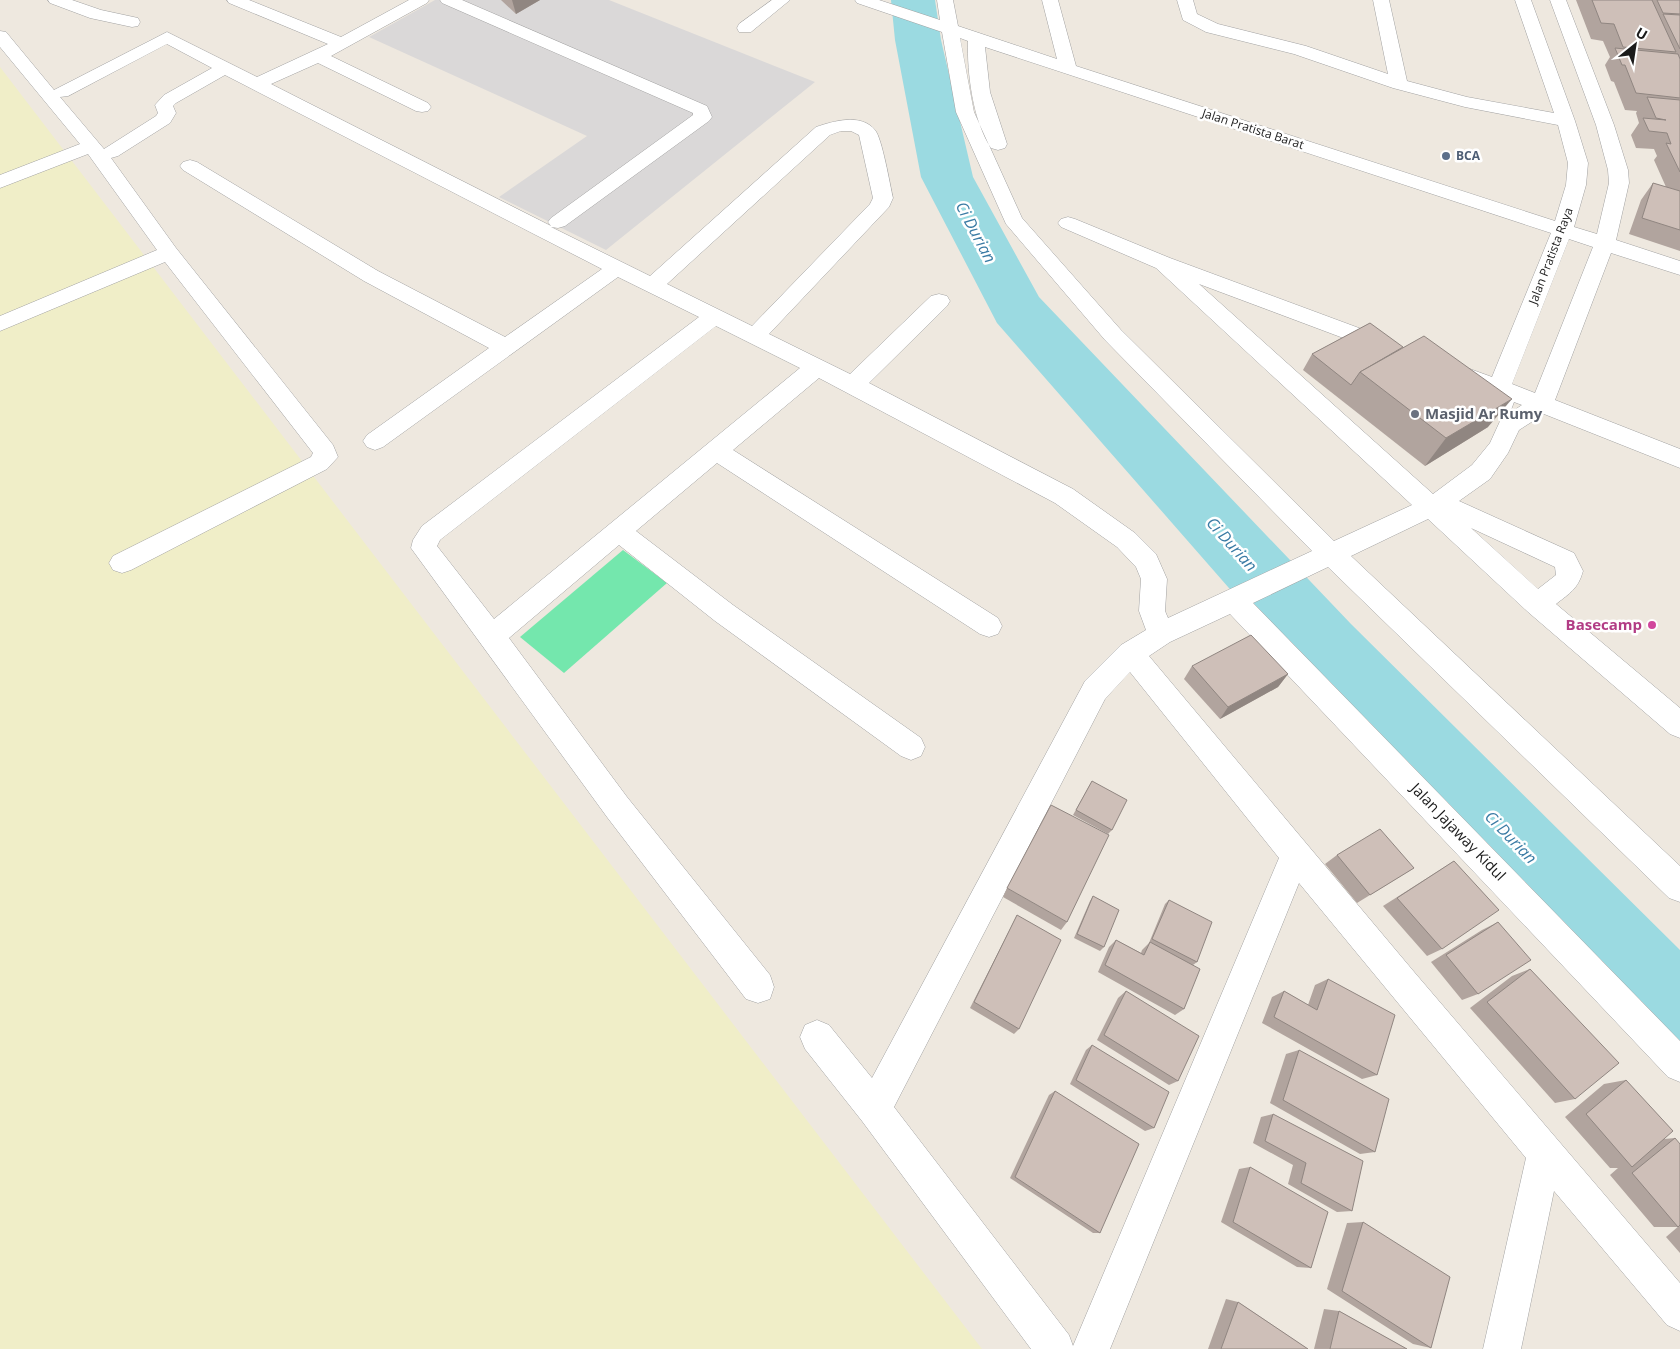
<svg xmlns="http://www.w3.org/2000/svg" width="1680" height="1349" font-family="'Open Sans',sans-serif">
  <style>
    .residential { fill: #dad8d8 }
    .farmland { fill: #f0eec8 }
    .pitch { fill: #74e7ad }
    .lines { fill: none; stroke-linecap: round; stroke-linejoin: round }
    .river { fill: #9bdae1; fill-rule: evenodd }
    .minor-casing { stroke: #a2a2a2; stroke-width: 1 }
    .minor { fill: #fff; fill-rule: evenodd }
    .wall { fill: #b1a49e }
    .shaded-wall { fill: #908681 }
    .building { fill: #cebfb8; stroke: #908681 }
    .service-dot { fill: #5c6f8a; stroke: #fff; stroke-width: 2 }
    .worship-dot { fill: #6b7280; stroke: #fff; stroke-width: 2 }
    .hotel-dot { fill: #d1479c; stroke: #fff; stroke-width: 2 }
    .labels { text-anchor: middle; stroke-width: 5; stroke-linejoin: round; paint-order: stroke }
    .far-street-label { font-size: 12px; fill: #1b1b1b; stroke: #fff }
    .far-service-label { font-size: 12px; font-weight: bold; fill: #4e5e75; stroke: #fff; text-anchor: start }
    .worship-label { font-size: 15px; font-weight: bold; fill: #5b616d; stroke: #fff; text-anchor: start }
    .hotel-label { font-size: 15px; font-weight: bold; fill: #b23c85; stroke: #fff; text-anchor: end }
    .street-label { font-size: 15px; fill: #1b1b1b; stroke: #fff }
    .water-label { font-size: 16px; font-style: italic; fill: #3a7ba4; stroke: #fff }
  </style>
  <rect width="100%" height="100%" fill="#eee8df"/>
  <path class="residential" d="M435,0H609L815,82L606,250L499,197L587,136L369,37Z"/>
  <path class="farmland" d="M0,67L982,1349H0Z"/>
  <path class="pitch" d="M623,550L667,583L564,673L520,637Z"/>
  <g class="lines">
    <path class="river" d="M891,0H935L941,40L973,177L1039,297L1351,624L1680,950V1056L1649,1043L1299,668L997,323L921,177L895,40Z"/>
    <defs>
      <g id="minor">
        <path d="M48,0H72L101,10L138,18L140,22L138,26L132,27L90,18L50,3Z"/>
        <path d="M227,0H249L341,37L409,0H429L427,3L331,56L428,103L431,107L428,111L422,112L416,111L318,63L271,84L551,226L548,222L551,218L693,115V113L442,3L440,0H462L707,106L712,117L709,121L565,226L558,228L551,227L650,276L816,127C834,121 861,113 875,130C882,138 890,185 893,198L889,207L769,334L850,374L931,296L939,294L947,296L950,301L947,306L869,383L1073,489L1135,533L1156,554L1167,579L1165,611L1168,618L1312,551L1105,340L1006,224L956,112L942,32L857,3L855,0H879L940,20L937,0H953L958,26L1057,59L1042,0H1058L1076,66L1555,221L1566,185L1568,163L1558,125L1465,107L1393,88L1294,54L1206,32L1183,20L1177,0H1193L1197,14L1218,24L1306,46L1388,74L1373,0H1389L1407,81L1467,97L1554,113L1515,0H1531L1575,121L1588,163L1586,185L1574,227L1597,234L1609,183L1608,170L1596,125L1550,0H1566L1614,125L1628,170L1629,183L1616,240L1680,261V275L1611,253L1555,400L1680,449V468L1544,414L1519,430L1508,453L1490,479L1459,501L1574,553L1583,571C1578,589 1570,593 1556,604L1680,708V738L1670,734L1528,612L1428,519L1351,556L1680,866V902L1669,898L1328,567L1253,603L1680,1041V1082L1668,1077L1230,614L1170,642L1149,656L1415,973L1680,1283V1331L1667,1325L1554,1191L1521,1349H1483L1526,1158L1299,883L1110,1349H1031L862,1121L805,1049L800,1037L805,1025L817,1020L829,1025L872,1078L1085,681L1121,645L1146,630L1139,611L1141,579L1136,567L1117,547L1055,503L819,378L733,450L998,618L1002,626L998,634L989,637L980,634L717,463L636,531L733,605L921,738L925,747L921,756L911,760L901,756L715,621L619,545L509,638L627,797L770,975L774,987L770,999L758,1003L746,999L607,817L411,548L413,540L422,526L699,317L618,277L383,447L375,450L367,447L363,441L367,435L489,348L364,281L183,170L180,166L183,162L190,160L197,162L378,271L505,337L602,269L225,75L176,103L173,106L176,113L170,123L118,156L111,158L176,248L333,445L338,457L327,469L131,570L122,573L113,570L109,563L113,556L311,457L313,453L165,262L0,331V316L157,250L88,154L0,188V175L80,144L0,47V31L6,32L54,90L167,32L257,77L328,44L229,3ZM960,38L968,41C967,73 973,121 991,148L998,150L1005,148L1007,144L990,92L985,47L1551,233L1492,377L1459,365L1451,367L1448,373L1451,379L1489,393L1495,410L1503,412L1511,410L1514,402L1522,405L1501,419L1490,443L1472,465L1433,494L1199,284L1378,351L1386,354L1394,351L1397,346L1394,341L1170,258L1075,219L1068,217L1061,219L1058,223L1061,227L1156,268L1412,505L1334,541L1121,330L1022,218L974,112ZM167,44L212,68L164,95L155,105L158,113L156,116L104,149L60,97L68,96ZM841,131H851L859,135L873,198L870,204L752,326L667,284L830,135ZM1569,239L1593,247L1535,393L1512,384ZM716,326L800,368L494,619L437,546L440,540ZM1471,528L1555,567L1556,575L1538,589ZM1130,672L1279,858L1073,1346L1069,1335L894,1107L1105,699Z"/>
        <path d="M772,0H790L751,32H739L737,28L739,24Z"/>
      </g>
    </defs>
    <use href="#minor" class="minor-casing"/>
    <use href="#minor" class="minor"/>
  </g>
  <g class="wall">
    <path d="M501,0H540L516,14Z"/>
    <path d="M1576,0H1680V251L1629,234L1641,200L1653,183L1666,187L1654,160L1657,156L1654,149L1636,148L1631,135L1639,123L1636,113L1637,111L1625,110L1614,82L1611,81L1605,65L1610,57L1603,41L1591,39Z"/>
    <path d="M1370,323L1488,427L1425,466L1303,370L1312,354Z"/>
    <path d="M1192,666L1288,674L1278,687L1220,719L1184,679Z"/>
    <path d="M1092,781L1112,830L1108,834L1073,815Z"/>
    <path d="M1337,855L1414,868L1357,903L1325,864Z"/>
    <path d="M1454,861L1442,949L1427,956L1383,906Z"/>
    <path d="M1007,888L1067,922L1061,930L1003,897Z"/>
    <path d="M1093,896L1104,947L1100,951L1074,938L1090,901Z"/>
    <path d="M1169,900L1197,962L1193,965L1184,1009L1175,1015L1098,972L1109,947L1116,940L1141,953L1142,950L1149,943L1165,904Z"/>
    <path d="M1017,915L1019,1029L1014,1034L970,1008Z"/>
    <path d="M1498,922L1478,994L1462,1000L1431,962L1482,930Z"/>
    <path d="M1530,969L1575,1099L1555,1103L1470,1008L1512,976Z"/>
    <path d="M1328,979L1377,1075L1362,1079L1262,1023L1272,997L1284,991L1308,1005L1315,985Z"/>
    <path d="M1126,991L1178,1081L1169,1085L1097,1040L1118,998Z"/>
    <path d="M1092,1045L1154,1128L1145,1131L1070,1084L1086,1050Z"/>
    <path d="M1299,1050L1375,1152L1360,1154L1270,1103L1286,1054Z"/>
    <path d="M1626,1080L1664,1139L1675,1138L1678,1227H1654L1610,1175L1618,1168H1610L1565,1117L1604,1084Z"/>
    <path d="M1055,1091L1100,1233H1093L1010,1178L1049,1095Z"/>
    <path d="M1273,1114L1352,1211L1337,1212L1288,1184L1293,1165L1253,1143L1261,1117Z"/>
    <path d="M1250,1167L1311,1268L1297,1267L1221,1222L1239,1169Z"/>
    <path d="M1363,1222L1431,1348L1413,1344L1327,1289L1347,1223Z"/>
    <path d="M1680,1225V1253L1666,1237Z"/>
    <path d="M1226,1299L1238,1302L1308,1349H1208Z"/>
    <path d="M1324,1309L1339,1311L1407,1349H1314Z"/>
  </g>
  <g class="shaded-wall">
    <path d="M512,0H540L516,14Z"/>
    <path d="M1512,399L1488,427L1425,466L1446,438Z"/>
    <path d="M1288,674L1278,687L1220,719L1228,707Z"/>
  </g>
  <g class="building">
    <path d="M1592,0H1652L1676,52L1623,47L1614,24L1601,23Z"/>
    <path d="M1657,0H1680V14L1663,13Z"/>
    <path d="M1663,14L1680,15V49Z"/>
    <path d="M1615,48L1678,54L1680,59V98L1636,93L1625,65H1622Z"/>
    <path d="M1647,97L1680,100V172L1666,143L1671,144L1667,133L1649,131L1643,118L1666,120L1656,118Z"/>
    <path d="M1653,183L1680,191V230L1642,218Z"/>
    <path d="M1370,323L1403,347L1360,372L1351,385L1312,354Z"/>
    <path d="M1424,336L1512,399L1446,438L1360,372Z"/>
    <path d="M1251,635L1288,674L1228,707L1192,666Z"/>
    <path d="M1092,781L1127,800L1112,830L1076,810Z"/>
    <path d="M1051,805L1109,835L1067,922L1007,888Z"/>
    <path d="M1380,829L1414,868L1370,895L1337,855Z"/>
    <path d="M1454,861L1499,910L1442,949L1397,898Z"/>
    <path d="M1093,896L1119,910L1104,947L1077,934Z"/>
    <path d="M1169,900L1212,922L1197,962L1152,939Z"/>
    <path d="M1017,915L1061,940L1019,1029L974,1002Z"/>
    <path d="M1498,922L1531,960L1478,994L1446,955Z"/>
    <path d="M1116,940L1144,955L1150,942L1200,969L1184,1009L1105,965Z"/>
    <path d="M1530,969L1619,1063L1575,1099L1487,1002Z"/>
    <path d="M1328,979L1395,1015L1377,1075L1274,1017L1284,991L1317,1010Z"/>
    <path d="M1126,991L1199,1036L1178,1081L1104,1035Z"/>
    <path d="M1092,1045L1169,1092L1154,1128L1076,1080Z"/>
    <path d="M1299,1050L1389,1099L1375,1152L1283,1100Z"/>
    <path d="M1626,1080L1673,1131L1632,1167L1586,1114Z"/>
    <path d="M1055,1091L1139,1144L1100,1233L1015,1177Z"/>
    <path d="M1273,1114L1363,1161L1352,1211L1301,1183L1306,1163L1265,1141Z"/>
    <path d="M1675,1138L1680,1144V1225L1678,1227L1632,1173Z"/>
    <path d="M1250,1167L1328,1212L1311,1268L1233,1222Z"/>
    <path d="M1363,1222L1450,1277L1431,1348L1342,1291Z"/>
    <path d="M1238,1302L1308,1349H1221Z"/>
    <path d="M1339,1311L1407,1349H1330Z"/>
  </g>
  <circle class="service-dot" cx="1446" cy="156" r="5"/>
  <circle class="worship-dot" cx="1415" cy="414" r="5"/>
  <circle class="hotel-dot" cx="1652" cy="625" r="5"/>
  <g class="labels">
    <g class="far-street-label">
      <text transform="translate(1253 129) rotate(18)" y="4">Jalan Pratista Barat</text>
      <text transform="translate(1551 256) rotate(-69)" y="4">Jalan Pratista Raya</text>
    </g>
    <g class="far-service-label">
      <text x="1456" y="160">BCA</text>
    </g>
    <g class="worship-label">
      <text x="1425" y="419">Masjid Ar Rumy</text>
    </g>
    <g class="hotel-label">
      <text x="1642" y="630">Basecamp</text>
    </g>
    <g class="street-label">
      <text transform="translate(1458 832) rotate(46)" y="5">Jalan Jajaway Kidul</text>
    </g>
    <g class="water-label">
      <text transform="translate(976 232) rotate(62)" y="6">Ci Durian</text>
      <text transform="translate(1232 544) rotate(48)" y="6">Ci Durian</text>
      <text transform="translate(1511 837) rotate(46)" y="6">Ci Durian</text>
    </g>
  </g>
  <g transform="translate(1635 45) rotate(30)" stroke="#ffffff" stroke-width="4" paint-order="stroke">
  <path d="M0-4L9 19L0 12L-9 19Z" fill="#1b1b1b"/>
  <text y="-8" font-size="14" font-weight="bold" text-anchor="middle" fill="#1b1b1b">U</text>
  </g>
</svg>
